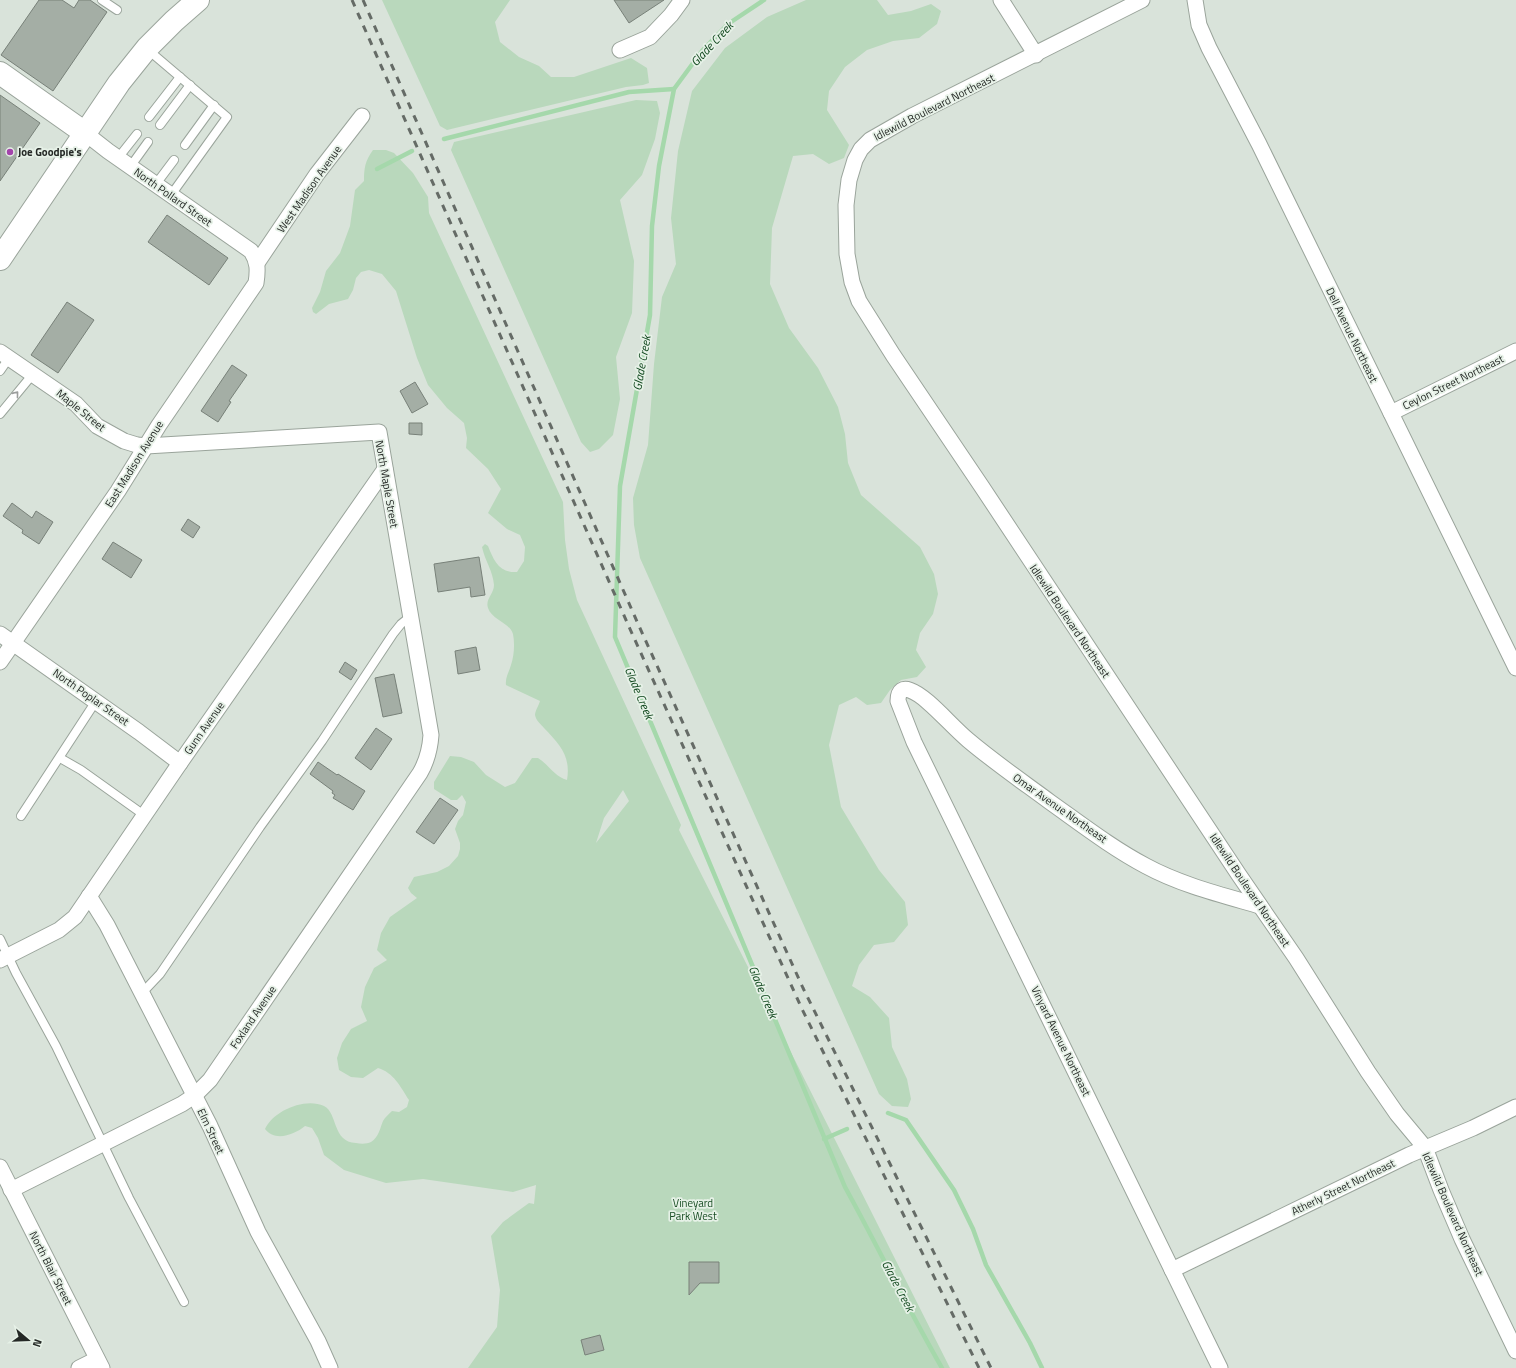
<svg xmlns="http://www.w3.org/2000/svg" width="1516" height="1368" font-family="'Titillium Web',sans-serif">
  <style>
    .green { fill: #b9d8bc; fill-rule: evenodd }
    .lines { fill: none; stroke-linecap: round; stroke-linejoin: round }
    .stream { stroke: #a5d8ab; stroke-width: 4.5 }
    .building { fill: #a4aea5; stroke: #788179 }
    .service-casing { stroke: #9aa49b; stroke-width: 10 }
    .minor-casing { stroke: #9aa49b; stroke-width: 17 }
    .secondary-casing { stroke: #9aa49b; stroke-width: 24 }
    .primary-casing { stroke: #9aa49b; stroke-width: 24 }
    .service { stroke: #fff; stroke-width: 8 }
    .minor { stroke: #fff; stroke-width: 15 }
    .secondary { stroke: #fff; stroke-width: 22 }
    .primary { stroke: #fff; stroke-width: 22 }
    .rail { stroke: #656b66; stroke-width: 3; stroke-dasharray: 7 7; stroke-linecap: butt }
    .oneway { stroke: #9c9e9d }
    .poi-dot { fill: #a343ab; stroke: #e6f1e7; stroke-width: 1.5 }
    .labels { text-anchor: middle; stroke-width: 3.5; stroke-linejoin: round; paint-order: stroke }
    .street-label { font-size: 11px; fill: #242825; stroke: #e6f1e7 }
    .poi-label { font-size: 11px; font-weight: bold; fill: #242825; stroke: #e6f1e7; text-anchor: start }
    .park-label { font-size: 11px; fill: #184d23; stroke: #e6f1e7 }
    .water-label { font-size: 12px; font-style: italic; fill: #10471d; stroke: #e6f1e7 }
  </style>
  <rect width="100%" height="100%" fill="#d9e3da"/>
  <g class="green">
    <path d="M382,0H510L495,22L500,42L519,57L539,66L551,77H574L631,58L647,68L649,83L643,85L626,87L447,130L440,126Z"/>
    <path d="M806,0H877L888,15L911,11L931,4L941,11L937,24L919,38L893,41L867,50L845,67L829,91L827,110L849,145L844,158L829,164L813,154L793,156L772,228L770,284L789,328L818,368L838,407L845,434L848,463L861,495L920,547L934,574L938,594L933,614L920,633L916,650L926,667L917,677L901,680L890,690L881,703L867,705L856,697L839,705L829,745L841,807L879,870L905,902L908,925L894,942L874,945L859,965L852,986L870,997L889,1018L892,1047L907,1079L911,1099L908,1107L892,1106L879,1094L640,558L634,525L633,498L648,445L654,364L662,297L676,264L671,218L678,151L692,91L725,48L767,17Z"/>
    <path d="M636,100L657,101L660,113L655,139L642,175L620,200L634,261L632,313L616,357L620,399L613,435L599,449L590,452L581,442L451,150L454,142Z"/>
    <path d="M373,150H386L394,153L413,173L428,197L429,213L563,502L565,540L569,569L577,600L681,825L679,830L950,1368H468L497,1327L500,1290L491,1236L503,1222L529,1203L534,1204L536,1185L513,1192L423,1179L386,1183L344,1170L324,1155L318,1138L312,1128L305,1126C294,1135 275,1142 265,1129C273,1111 305,1097 324,1106C338,1113 332,1142 356,1143C361,1144 367,1144 371,1142C379,1137 380,1128 383,1121C385,1117 389,1114 392,1111L399,1112L407,1107L409,1100C400,1086 394,1073 378,1068L363,1078L351,1077L339,1070L337,1058L342,1043L351,1029L367,1021L361,1007L365,987L374,968L387,960L377,950L381,933L390,917L417,898L411,893L408,888L414,877L437,872L449,866L458,856L460,849V843L455,829L458,821L463,815L466,802L462,795L457,800H451L434,789V782L450,756L461,757L474,762L486,775L505,787L515,783L532,758H538C548,764 555,777 567,780C571,756 560,745 544,728C541,724 536,721 535,715C535,711 539,705 540,701L506,685C505,678 509,672 511,665C514,656 515,644 513,634C509,622 492,620 488,608C485,599 494,594 494,585C493,571 485,561 482,547L485,544L488,546C494,561 499,573 517,572L524,561L525,547L520,535L507,529L488,513L501,489L488,469L466,448L467,438L464,423L447,408L428,385L417,358L396,291L382,274L369,270L361,272L356,278L353,290L348,299L329,304L316,314L313,312L312,308L320,292L326,271L340,253L350,226L355,190L364,181C364,168 365,161 373,150ZM623,790L629,801L596,843L604,818Z"/>
  </g>
  <g class="lines">
    <g class="stream">
      <path d="M764,0L728,24L702,51L674,89L659,166L652,226L650,315L620,486L615,637L845,1187C878,1247 908,1309 942,1368"/>
      <path d="M444,139L629,92L674,89"/>
      <path d="M377,169L412,151"/>
      <path d="M888,1113L906,1120L954,1190L973,1229L986,1265L1030,1343L1042,1368"/>
      <path d="M824,1139L847,1129"/>
    </g>
  </g>
  <g class="building">
    <path d="M39,0H62L74,8L79,0H90L107,12L53,91L1,55Z"/>
    <path d="M614,0H664L629,23Z"/>
    <path d="M0,95L40,123L0,181Z"/>
    <path d="M167,215L228,258L209,285L148,242Z"/>
    <path d="M67,302L94,320L58,373L31,355Z"/>
    <path d="M232,365L247,375L229,401L231,402L218,422L201,411Z"/>
    <path d="M415,382L428,404L412,413L400,391Z"/>
    <path d="M409,423H422V435L409,434Z"/>
    <path d="M12,503L32,518L36,511L53,522L39,544L22,533L23,530L3,516Z"/>
    <path d="M188,519L200,527L193,538L181,530Z"/>
    <path d="M113,542L142,560L131,578L102,559Z"/>
    <path d="M479,557L485,595L471,597L470,587L438,592L434,564Z"/>
    <path d="M476,647L480,670L458,674L455,651Z"/>
    <path d="M345,662L357,670L351,680L339,672Z"/>
    <path d="M394,674L402,713L383,717L375,678Z"/>
    <path d="M376,728L392,739L371,770L355,758Z"/>
    <path d="M318,762L337,775L338,774L365,791L353,810L333,798L335,795L332,793L333,791L310,774Z"/>
    <path d="M440,798L458,810L434,844L416,832Z"/>
    <path d="M689,1262H719V1283H700L689,1295Z"/>
    <path d="M600,1335L604,1350L585,1355L581,1340Z"/>
  </g>
  <g class="lines">
    <defs>
      <g id="service">
        <path d="M102,0L117,10"/>
        <path d="M147,49L227,117L171,195"/>
        <path d="M149,117L180,77"/>
        <path d="M160,125L190,85"/>
        <path d="M185,145L214,105"/>
        <path d="M118,158L137,134"/>
        <path d="M130,167L148,142"/>
        <path d="M156,184L174,160"/>
        <path d="M0,371L9,358"/>
        <path d="M0,414L33,374"/>
        <path d="M60,758L81,770L144,815"/>
        <path d="M21,816L96,701"/>
        <path d="M0,939L16,973L56,1046L129,1198L184,1302"/>
        <path d="M142,993L160,974L260,827L322,741L393,634L401,624L411,616"/>
      </g>
      <g id="minor">
        <path d="M1001,0L1036,55"/>
        <path d="M1142,0L912,116L870,140L861,149L855,160L849,180L846,205L847,254L852,282L859,301L893,355L982,487L1239,875L1296,958L1368,1072L1397,1114L1422,1144L1427,1153L1441,1190L1462,1239L1516,1351"/>
        <path d="M1195,0L1199,25L1209,48L1259,144L1516,668"/>
        <path d="M620,50L650,37L671,15L682,0"/>
        <path d="M257,263L317,174L362,116"/>
        <path d="M0,352L76,404L97,426L124,441L137,445L146,446L379,432L431,735C430,749 427,761 420,773L210,1080L194,1096L182,1104L11,1190"/>
        <path d="M1391,413L1516,351"/>
        <path d="M0,634L139,732L180,763"/>
        <path d="M0,662L118,491L159,425L256,283C258,270 258,262 251,251L108,151L85,133"/>
        <path d="M89,896L107,925L210,1126L258,1232L318,1341L330,1368"/>
        <path d="M0,960L59,930L75,917L180,763L385,469"/>
        <path d="M0,1167L102,1368"/>
        <path d="M1172,1270L1409,1155L1473,1128L1516,1107"/>
        <path d="M79,1368L97,1359"/>
        <path d="M1220,1368L914,742L898,701C898,678 920,695 928,702C942,714 954,728 968,740C994,762 1023,782 1050,802C1081,824 1112,848 1146,866C1181,885 1222,895 1260,906"/>
      </g>
      <path id="secondary" d="M0,73L85,133"/>
      <path id="primary" d="M0,259L119,83L147,48L174,21L198,0"/>
    </defs>
    <use href="#service" class="service-casing"/>
    <use href="#minor" class="minor-casing"/>
    <use href="#secondary" class="secondary-casing"/>
    <use href="#primary" class="primary-casing"/>
    <use href="#service" class="service"/>
    <use href="#minor" class="minor"/>
    <use href="#secondary" class="secondary"/>
    <use href="#primary" class="primary"/>
    <g class="rail">
      <path d="M352,0L630,629L802,1009L979,1368"/>
      <path d="M363,0L639,626L803,988L991,1368"/>
    </g>
  </g>
  <defs><path id="oneway-chevron" d="M-2-3.5L2.5 0L-2 3.5" fill="none" stroke-width="1.6" stroke-linecap="round" stroke-linejoin="round"/></defs>
  <use class="oneway" href="#oneway-chevron" transform="translate(16 394) rotate(-51)"/>
  <circle class="poi-dot" cx="10" cy="152" r="4"/>
  <g class="labels">
    <g class="street-label">
      <text transform="translate(934 107) rotate(-27)" y="4">Idlewild Boulevard Northeast</text>
      <text transform="translate(309 189) rotate(-55)" y="4">West Madison Avenue</text>
      <text transform="translate(173 197) rotate(35)" y="4">North Pollard Street</text>
      <text transform="translate(1352 335) rotate(64)" y="4">Dell Avenue Northeast</text>
      <text transform="translate(1453 382) rotate(-26)" y="4">Ceylon Street Northeast</text>
      <text transform="translate(81 410) rotate(39)" y="4">Maple Street</text>
      <text transform="translate(134 464) rotate(-58)" y="4">East Madison Avenue</text>
      <text transform="translate(387 484) rotate(80)" y="4">North Maple Street</text>
      <text transform="translate(1070 621) rotate(56)" y="4">Idlewild Boulevard Northeast</text>
      <text transform="translate(91 697) rotate(35)" y="4">North Poplar Street</text>
      <text transform="translate(204 728) rotate(-55)" y="4">Gunn Avenue</text>
      <text transform="translate(1060 808) rotate(35)" y="4">Omar Avenue Northeast</text>
      <text transform="translate(1250 890) rotate(56)" y="4">Idlewild Boulevard Northeast</text>
      <text transform="translate(253 1017) rotate(-56)" y="4">Foxland Avenue</text>
      <text transform="translate(1061 1041) rotate(64)" y="4">Vinyard Avenue Northeast</text>
      <text transform="translate(211 1131) rotate(65)" y="4">Elm Street</text>
      <text transform="translate(1343 1187) rotate(-26)" y="4">Atherly Street Northeast</text>
      <text transform="translate(1453 1214) rotate(66)" y="4">Idlewild Boulevard Northeast</text>
      <text transform="translate(51 1268) rotate(63)" y="4">North Blair Street</text>
    </g>
    <g class="poi-label">
      <text x="18" y="156">Joe Goodpie's</text>
    </g>
    <g class="park-label">
      <text x="693" y="1207">Vineyard<tspan x="693" dy="13">Park West</tspan></text>
    </g>
    <g class="water-label">
      <text transform="translate(712 44) rotate(-47)" y="4">Glade Creek</text>
      <text transform="translate(642 363) rotate(-80)" y="4">Glade Creek</text>
      <text transform="translate(639 693) rotate(67)" y="4">Glade Creek</text>
      <text transform="translate(763 992) rotate(67)" y="4">Glade Creek</text>
      <text transform="translate(898 1286) rotate(62)" y="4">Glade Creek</text>
    </g>
  </g>
  <g transform="translate(28 1340) rotate(109)" stroke="#e6f1e7" stroke-width="3" paint-order="stroke">
  <path d="M0-3L7 15L0 10L-7 15Z" fill="#242825"/>
  <text y="-6" font-size="11" font-weight="bold" text-anchor="middle" fill="#242825">N</text>
  </g>
</svg>
